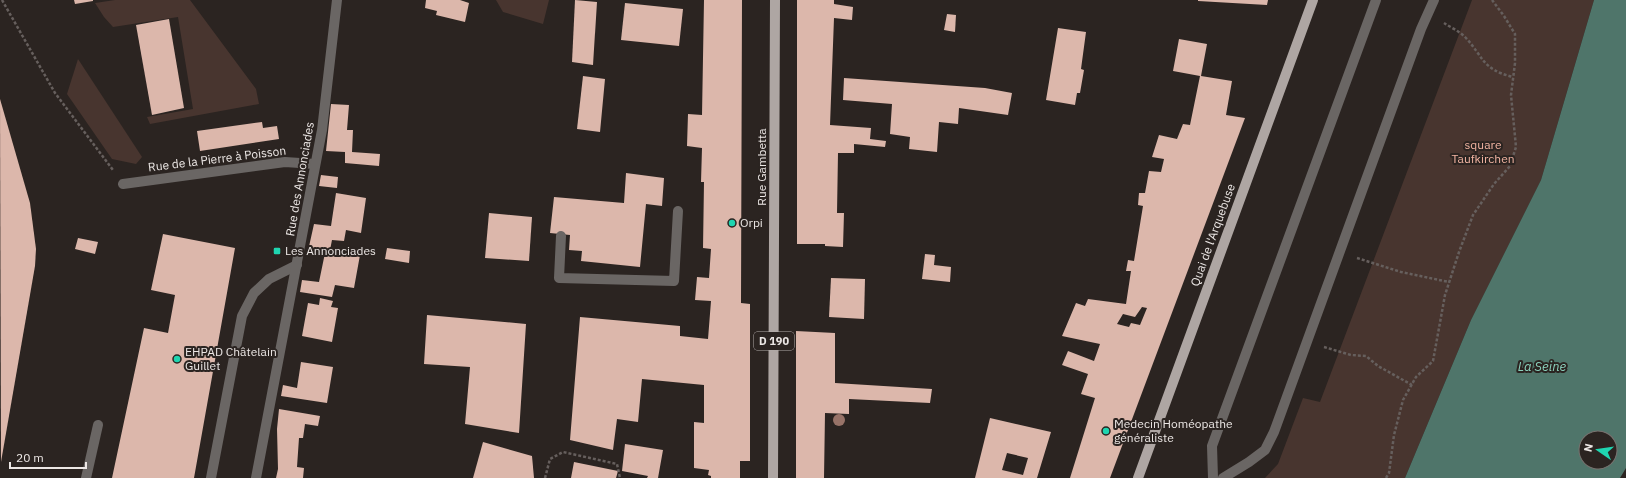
<svg xmlns="http://www.w3.org/2000/svg" width="1626" height="478" font-family="'IBM Plex Sans',sans-serif">
  <style>
    .green { fill: #48352f }
    .water { fill: #4f756a; fill-rule: evenodd }
    .building { fill: #dcb7ab; fill-rule: evenodd }
    .lines { fill: none; stroke-linecap: round; stroke-linejoin: round }
    .path { stroke: #665f5d; stroke-width: 2.5; stroke-dasharray: 3 2; stroke-linecap: butt }
    .service { stroke: #6a6664; stroke-width: 10 }
    .minor { stroke: #6a6664; stroke-width: 10 }
    .primary { stroke: #aea6a3; stroke-width: 10 }
    .tree { fill: #987368 }
    .poi-dot { fill: #1fd5b0; stroke: #2b2421; stroke-width: 1.5 }
    .labels { text-anchor: middle; stroke-width: 4; stroke-linejoin: round; paint-order: stroke }
    .shield { fill: #2b2421; stroke: #b2acaa; stroke-width: 1 }
    .shield-label { font-size: 11px; font-weight: bold; fill: #ece7e5 }
    .park-label { font-size: 12px; fill: #f2b4a2; stroke: #2b2421 }
    .street-label { font-size: 12px; fill: #ece7e5; stroke: #2b2421 }
    .poi-label { font-size: 12px; fill: #ece7e5; stroke: #2b2421; text-anchor: start }
    .water-label { font-size: 13px; font-style: italic; fill: #8ad0bc; stroke: #2b2421 }
  </style>
  <rect width="100%" height="100%" fill="#2b2421"/>
  <g class="green">
    <path d="M115,0H190L256,89L259,104L150,124L147,117L193,109L178,17L113,27L104,17L95,3Z"/>
    <path d="M496,0H549L543,24L503,12Z"/>
    <path d="M1472,0H1594L1541,180L1471,320L1405,478H1265L1278,464L1303,398L1320,402Z"/>
    <path d="M78,59L142,157L136,164L112,159L67,94Z"/>
  </g>
  <path class="water" d="M1594,0H1626V468L1620,478H1405L1471,320L1541,180ZM1586,438H1610V462H1586Z"/>
  <g class="building">
    <path d="M74,0H93V1L75,4Z"/>
    <path d="M426,0H460L469,3L465,22L436,15L437,11L425,8Z"/>
    <path d="M575,0L597,2L593,65L572,62Z"/>
    <path d="M704,0H742L741,303L750,304V461H740V478H711V476L708,475L709,470L694,468V422L704,423V385L642,379L638,422L617,419L613,450L570,440L580,317L680,326V336L708,339L711,301L695,300L697,277L709,278L711,249L703,248L704,182H701L702,148L687,146L688,114L702,115Z"/>
    <path d="M797,0H834V4L853,7L852,20L834,18L830,125L871,128L870,139L886,141L885,147L854,144V153H838L837,213H844L843,247L825,246V244H797Z"/>
    <path d="M1198,0H1268L1267,5L1198,1Z"/>
    <path d="M625,3L683,9L679,46L621,40Z"/>
    <path d="M947,14L956,15L955,32L944,30Z"/>
    <path d="M169,19L184,108L152,115L136,25Z"/>
    <path d="M1058,28L1086,32L1081,69L1084,70L1080,93H1077L1075,105L1046,100Z"/>
    <path d="M1179,39L1207,44L1201,76L1232,81L1226,115L1245,118L1110,478H1070L1095,398L1081,394L1088,374L1062,365L1068,351L1094,361L1100,344L1062,336L1076,303L1085,306L1088,299L1126,304L1131,271H1126L1128,260L1134,261L1143,206L1138,205L1139,193H1145L1149,171L1161,172L1164,159L1152,157L1159,135L1177,139L1183,124L1190,125L1200,76L1173,71ZM1142,307L1147,308L1140,325L1131,323L1129,327L1117,324L1123,314L1135,317Z"/>
    <path d="M583,76L605,79L600,132L577,129Z"/>
    <path d="M844,78L985,88L1012,93L1008,115L959,108L958,124L939,122L937,152L909,149L910,137L890,134L892,104L843,100Z"/>
    <path d="M0,99L30,203L36,249L35,266L1,462Z"/>
    <path d="M331,104L349,105L347,130H353L352,152L380,154L379,166L345,163V152L326,151Z"/>
    <path d="M262,122L263,128L277,126L279,139L200,151L197,131Z"/>
    <path d="M626,173L664,178L662,206L646,204L640,267L581,261L582,251L569,250L570,235L550,233L554,197L624,203Z"/>
    <path d="M321,175L338,177L337,188L319,186Z"/>
    <path d="M336,193L366,198L361,233L346,230L344,241L332,240L330,250L360,255L354,288L335,285L332,297L300,292L302,280L319,282L325,253L308,251L314,224L331,226Z"/>
    <path d="M489,213L532,217L529,261L485,258Z"/>
    <path d="M163,234L235,248L194,478H112L144,328L168,333L175,295L151,290Z"/>
    <path d="M78,238L98,242L95,254L75,249Z"/>
    <path d="M387,248L410,251L409,263L385,259Z"/>
    <path d="M925,254L935,255L934,265L951,267L950,282L922,279Z"/>
    <path d="M831,278L865,279L864,319L829,317Z"/>
    <path d="M320,298L333,301L331,307L338,308L332,342L302,336L308,303L319,305Z"/>
    <path d="M427,315L526,324L519,433L465,424L470,367L424,364Z"/>
    <path d="M796,331L835,333V383L932,389L930,403L849,399V414L825,413L824,478H796Z"/>
    <path d="M301,362L333,367L327,403L281,396L283,385L297,388Z"/>
    <path d="M279,409L320,416L318,426L305,424L303,438H299L297,467L304,468L303,478H276L278,469L277,429Z"/>
    <path d="M990,418L1051,432L1037,478H975ZM1007,453L1028,458L1023,475L1002,470Z"/>
    <path d="M483,442L532,456L534,478H473Z"/>
    <path d="M625,444L663,450L658,478H647L648,476L622,471Z"/>
    <path d="M574,462L618,471L616,478H571Z"/>
  </g>
  <g class="lines">
    <g class="path">
      <path d="M2,0L55,93L113,170"/>
      <path d="M1444,23C1450,27 1459,31 1465,37C1484,57 1481,69 1513,77"/>
      <path d="M1357,258L1401,272L1449,282"/>
      <path d="M1324,347L1351,355L1366,356L1378,366L1412,385"/>
      <path d="M545,478L550,459L563,452L617,464L620,478"/>
      <path d="M1386,478L1389,473L1394,435L1403,400L1416,377L1433,361L1445,295L1459,252L1473,215L1494,184L1510,166L1516,147L1511,95L1515,63V34L1504,16L1492,0"/>
    </g>
    <g class="service">
      <path d="M86,478L98,425"/>
      <path d="M211,478L242,316L254,293L269,279L297,265"/>
      <path d="M1213,478L1212,446L1376,0"/>
      <path d="M1223,478L1249,462L1265,450L1274,432L1421,29L1434,0"/>
    </g>
    <g class="minor">
      <path d="M123,184L285,162L315,164"/>
      <path d="M561,236L559,278L674,281L678,211"/>
      <path d="M256,478L322,130L337,0"/>
    </g>
    <g class="primary">
      <path d="M773,478L775,0"/>
      <path d="M1138,478L1313,0"/>
    </g>
  </g>
  <circle class="tree" cx="839" cy="420" r="6"/>
  <g class="poi-dot">
    <circle cx="732" cy="223" r="4"/>
    <rect x="273" y="247" width="8" height="8" rx="2"/>
    <circle cx="177" cy="359" r="4"/>
    <circle cx="1106" cy="431" r="4"/>
  </g>
  <g class="labels">
    <rect class="shield" x="754" y="332" width="40" height="18" rx="3"/>
    <g class="shield-label">
      <text x="774" y="345">D 190</text>
    </g>
    <g class="park-label">
      <text x="1483" y="149">square<tspan x="1483" dy="14">Taufkirchen</tspan></text>
    </g>
    <g class="street-label">
      <text transform="translate(217 159) rotate(-7)" y="4">Rue de la Pierre à Poisson</text>
      <text transform="translate(762 167) rotate(-90)" y="4">Rue Gambetta</text>
      <text transform="translate(300 179) rotate(-80)" y="4">Rue des Annonciades</text>
      <text transform="translate(1213 235) rotate(-70)" y="4">Quai de l'Arquebuse</text>
    </g>
    <g class="poi-label">
      <text x="740" y="227">Orpi</text>
      <text x="285" y="255">Les Annonciades</text>
      <text x="185" y="356">EHPAD Châtelain<tspan x="185" dy="14">Guillet</tspan></text>
      <text x="1114" y="428">Medecin Homéopathe<tspan x="1114" dy="14">généraliste</tspan></text>
    </g>
    <g class="water-label">
      <text x="1542" y="371">La Seine</text>
    </g>
  </g>
  <g transform="translate(1598 450) rotate(283)"><circle r="19" fill="#2b2421" stroke="#78726f"/>
  <path d="M0-3L7 15L0 10L-7 15Z" fill="#1fd5b0"/>
  <text y="-6" font-size="11" font-weight="bold" text-anchor="middle" fill="#ece7e5">N</text>
  </g>
  <path d="M10 462v6h76v-6" fill="none" stroke="#ece7e5" stroke-width="2"/>
  <text x="16" y="462" font-size="12" fill="#ece7e5" stroke="#2b2421" stroke-width="3" paint-order="stroke">20 m</text>
</svg>
